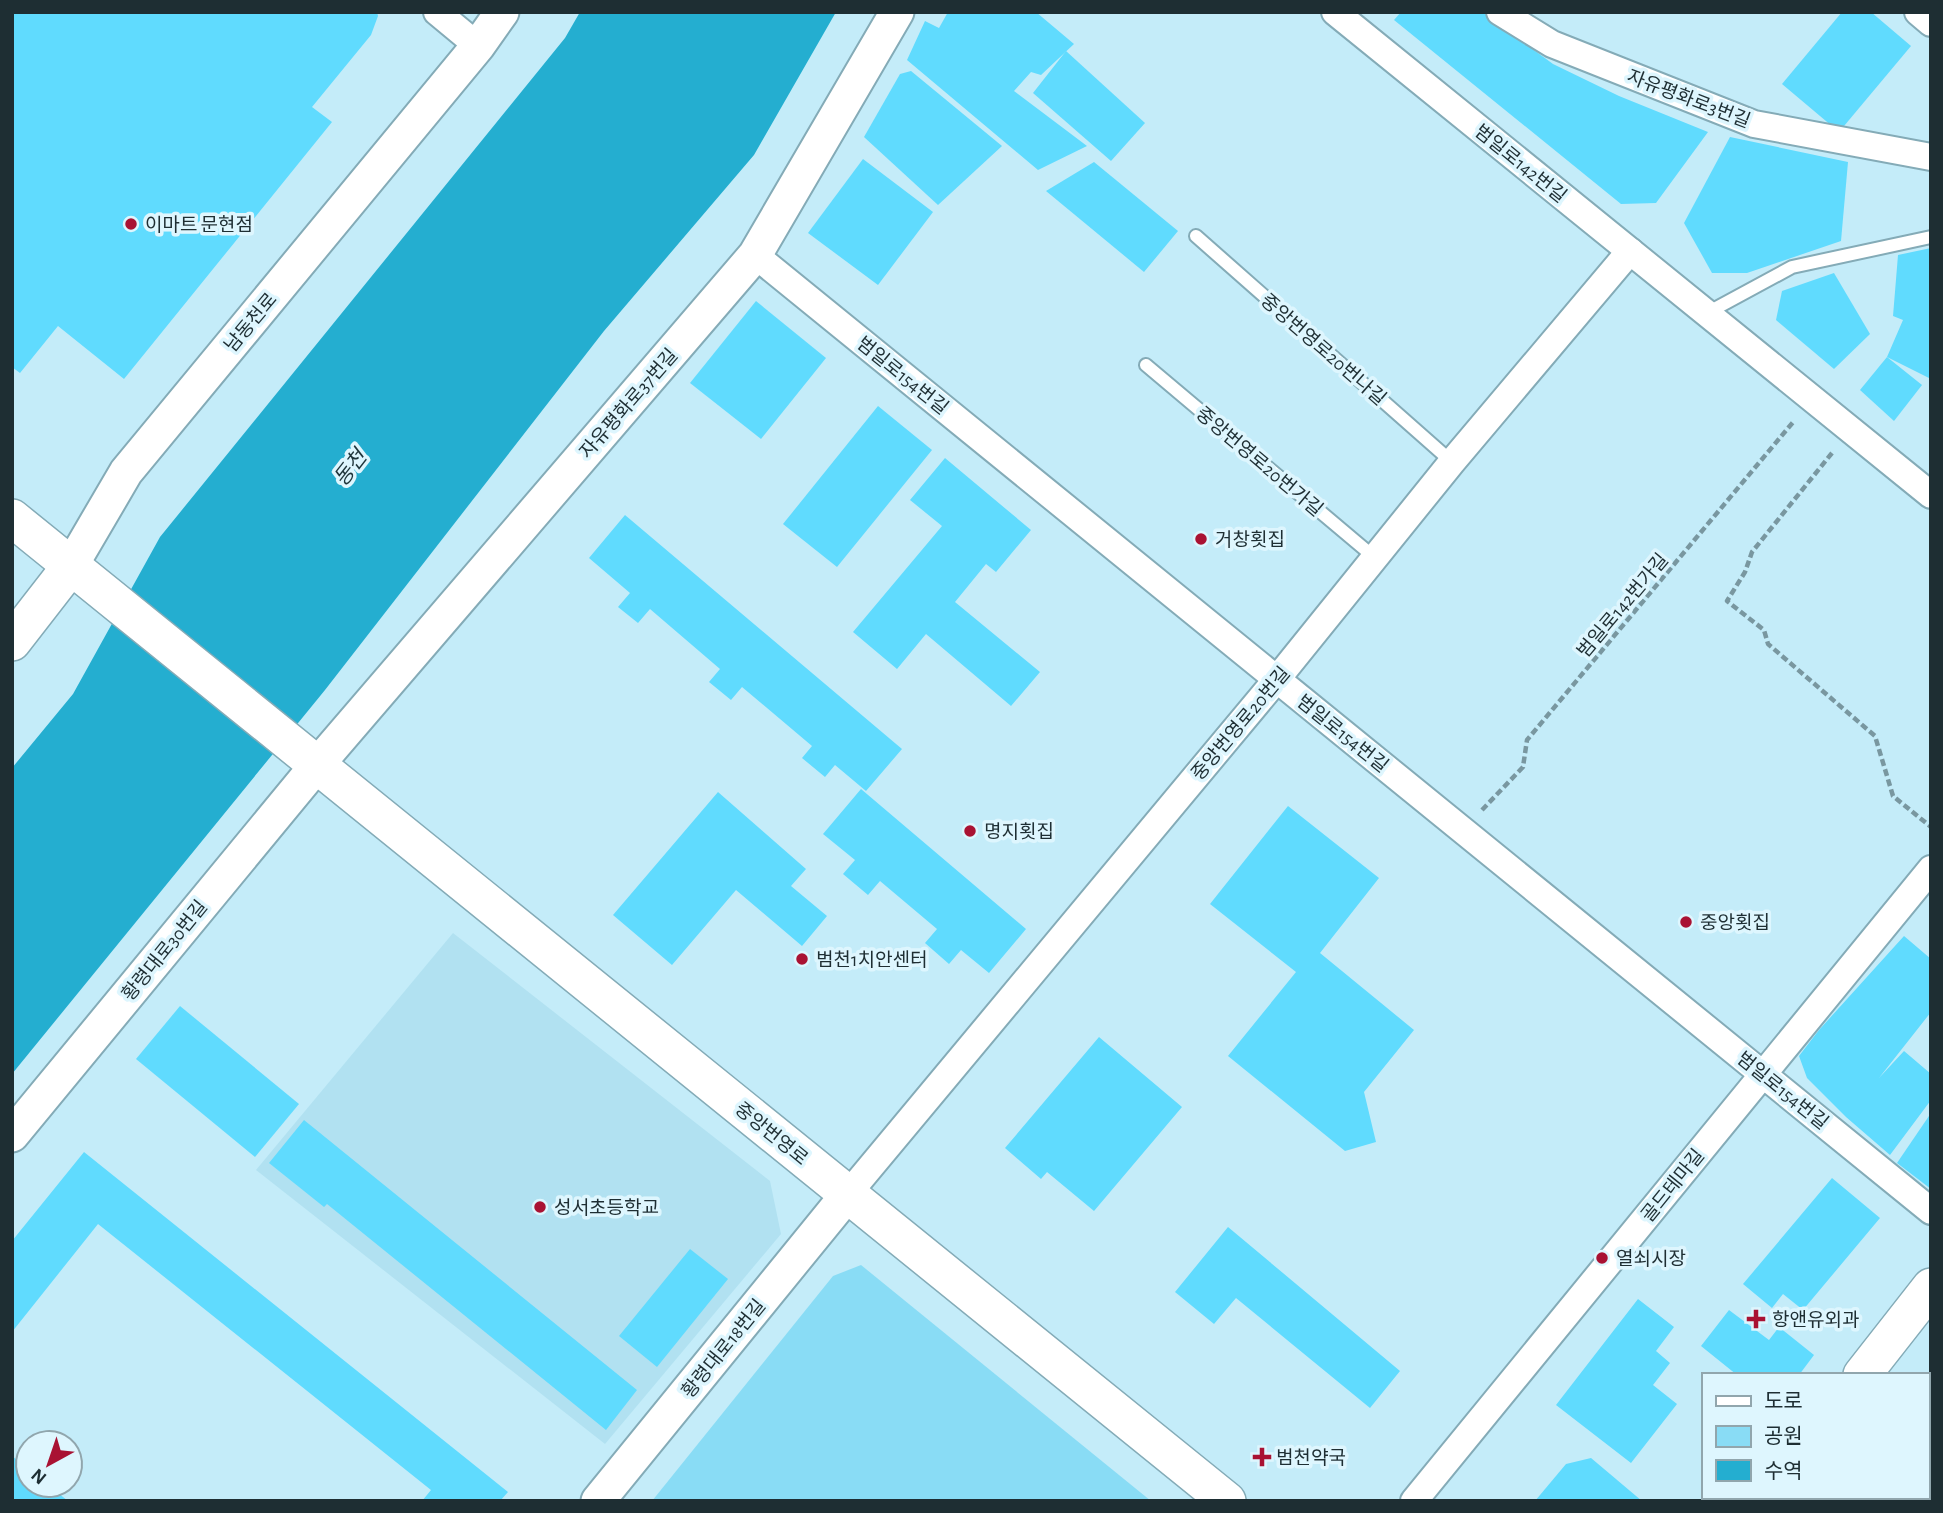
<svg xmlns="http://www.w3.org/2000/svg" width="1943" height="1513" font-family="'Alegreya Sans','Noto Sans KR',sans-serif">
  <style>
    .built { fill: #b1e1f1 }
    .green { fill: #89dcf5 }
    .water { fill: #24aed0 }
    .building { fill: #60dbfe }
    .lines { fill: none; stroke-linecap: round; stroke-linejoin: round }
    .service-casing { stroke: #84abb7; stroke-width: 16 }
    .minor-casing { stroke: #84abb7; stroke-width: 30 }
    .tertiary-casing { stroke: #84abb7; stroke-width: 37 }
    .secondary-casing { stroke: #84abb7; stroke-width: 40 }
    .path { stroke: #7997a0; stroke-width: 4.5; stroke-dasharray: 7 3.5; stroke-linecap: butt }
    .service { stroke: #fff; stroke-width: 12 }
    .minor { stroke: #fff; stroke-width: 26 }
    .tertiary { stroke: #fff; stroke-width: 33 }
    .secondary { stroke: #fff; stroke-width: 37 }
    .poi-dot { fill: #a91233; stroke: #def6fe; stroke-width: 2.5 }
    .labels { text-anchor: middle; stroke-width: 7; stroke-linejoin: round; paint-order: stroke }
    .street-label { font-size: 19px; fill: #1e2e33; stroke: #def6fe }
    .poi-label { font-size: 19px; fill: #1e2e33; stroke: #def6fe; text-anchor: start }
    .water-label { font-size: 21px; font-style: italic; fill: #1e343a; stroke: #def6fe }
  </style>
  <rect width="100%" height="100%" fill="#c4ecf9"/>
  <path class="built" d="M453,933L770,1181L781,1234L605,1444L256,1170Z"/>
  <path class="green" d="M861,1265L1151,1501H652L833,1276Z"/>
  <path class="water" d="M580,12H836L754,155L604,331L325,690L12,1074V768L73,694L160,537L565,38Z"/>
  <g class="building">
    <path d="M12,12H377L378,16L371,35L312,107L332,122L124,379L58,326L20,373L12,367Z"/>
    <path d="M948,12H1036L1074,44L1041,75L1031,72L1014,91L1087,146L1038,170L907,60L925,21L939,28Z"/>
    <path d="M1401,12H1482L1553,64L1619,96L1708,132L1656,203L1621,204L1394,20Z"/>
    <path d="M1842,12H1871L1911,46L1839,132L1782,84Z"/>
    <path d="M1066,51L1145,123L1111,161L1033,93Z"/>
    <path d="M911,71L1002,146L938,205L864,137L900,74Z"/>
    <path d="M1730,137L1848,162L1841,241L1747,273H1712L1684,223Z"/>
    <path d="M863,159L933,212L878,285L808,233Z"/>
    <path d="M1094,162L1178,231L1144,272L1046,191Z"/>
    <path d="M1931,248V376L1929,378L1887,357L1903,320L1893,316L1898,255Z"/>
    <path d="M1834,273L1870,334L1834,369L1776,320L1782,291Z"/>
    <path d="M756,301L826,358L761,439L690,383Z"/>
    <path d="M1887,357L1922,385L1894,421L1860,390Z"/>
    <path d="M878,406L932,450L837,567L783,524Z"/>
    <path d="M945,458L1031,530L996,572L986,564L955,602L1040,672L1011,706L926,634L897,669L853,632L942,526L910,500Z"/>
    <path d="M625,515L902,749L866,791L835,765L825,777L802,758L812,746L742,687L731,700L709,682L720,669L650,609L638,623L618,607L630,593L589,558Z"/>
    <path d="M861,789L1026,929L989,973L961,950L949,964L925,943L937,929L880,881L868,895L843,874L855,860L823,834Z"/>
    <path d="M718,792L806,869L791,886L827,916L802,946L736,890L672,965L613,915Z"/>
    <path d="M1288,806L1379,878L1320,953L1414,1030L1364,1092L1376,1142L1345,1151L1228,1056L1296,972L1210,904Z"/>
    <path d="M1904,936L1931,959V1012L1879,1078L1904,1051L1931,1074V1100L1890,1155L1846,1117L1807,1078L1799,1056L1819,1030Z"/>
    <path d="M180,1006L299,1104L255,1157L136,1059Z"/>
    <path d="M1099,1037L1182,1107L1094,1211L1047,1172L1041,1179L1005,1148Z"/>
    <path d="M1931,1113V1189L1897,1163Z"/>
    <path d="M304,1120L637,1390L606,1430L327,1204L324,1207L269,1163Z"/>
    <path d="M84,1152L508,1492L500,1501H422L431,1490L98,1224L12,1332V1241Z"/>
    <path d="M1832,1178L1880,1218L1803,1310L1783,1294L1772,1308L1743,1284Z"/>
    <path d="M1228,1227L1400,1371L1370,1408L1236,1298L1214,1324L1175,1292Z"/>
    <path d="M690,1249L728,1279L657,1367L619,1336Z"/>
    <path d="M1638,1299L1674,1327L1656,1351L1670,1363L1653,1385L1677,1404L1631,1463L1556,1405Z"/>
    <path d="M1729,1310L1769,1340L1779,1327L1814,1355L1799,1375H1737L1701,1346Z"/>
    <path d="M12,1456L28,1469V1485H48L68,1501H12Z"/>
    <path d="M1591,1458L1642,1501H1535L1566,1464Z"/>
  </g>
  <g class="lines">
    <defs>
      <g id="service">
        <path d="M1196,236L1452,462"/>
        <path d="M1707,313L1792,267L1931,237"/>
        <path d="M1146,365L1374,557"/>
      </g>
      <g id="minor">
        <path d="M437,12L478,46"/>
        <path d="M1335,12L1931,495"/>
        <path d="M1500,12L1552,44L1754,124L1931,157"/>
        <path d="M1918,12L1931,23"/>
        <path d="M755,255L1931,1211"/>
        <path d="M848,1194L1277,679L1452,462L1630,251"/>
        <path d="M1414,1501L1931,869"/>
      </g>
      <g id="tertiary">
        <path d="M71,566L126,472L478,46L502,12"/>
        <path d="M12,1135L317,765L755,255L897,12"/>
        <path d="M598,1501L848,1194"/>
      </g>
      <g id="secondary">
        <path d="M12,518L1227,1501"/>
        <path d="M12,642L71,566"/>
        <path d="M1862,1375L1931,1287"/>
        <path d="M1927,1462L1931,1458"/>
        <path d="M1764,1501L1766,1497"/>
        <path d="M1896,1501L1898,1497"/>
      </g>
    </defs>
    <use href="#service" class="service-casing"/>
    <use href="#minor" class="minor-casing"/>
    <use href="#tertiary" class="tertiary-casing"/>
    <use href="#secondary" class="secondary-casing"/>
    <g class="path">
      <path d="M1832,453L1752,552L1745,572L1727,601L1764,630L1768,644L1875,736L1893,796L1931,827"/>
      <path d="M1482,810L1523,767L1527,740L1794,421"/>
    </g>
    <use href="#service" class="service"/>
    <use href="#minor" class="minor"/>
    <use href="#tertiary" class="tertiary"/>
    <use href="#secondary" class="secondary"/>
  </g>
  <g class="poi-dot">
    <circle cx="131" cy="224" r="7"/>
    <circle cx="1201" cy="539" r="7"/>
    <circle cx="970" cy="831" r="7"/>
    <circle cx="1686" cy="922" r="7"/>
    <circle cx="802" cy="959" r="7"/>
    <circle cx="540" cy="1207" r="7"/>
    <circle cx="1602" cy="1258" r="7"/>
    <path d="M1752.5 1308.5h7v7h7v7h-7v7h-7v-7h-7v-7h7z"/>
    <path d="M1258.5 1446.5h7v7h7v7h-7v7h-7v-7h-7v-7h7z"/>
  </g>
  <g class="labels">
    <g class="street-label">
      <text transform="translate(1689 98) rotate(21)" y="7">자유평화로3번길</text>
      <text transform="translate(1521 163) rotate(39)" y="7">범일로142번길</text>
      <text transform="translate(250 322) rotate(-50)" y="7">남동천로</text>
      <text transform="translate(1324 349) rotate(41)" y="7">중앙번영로20번나길</text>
      <text transform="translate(903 375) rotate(39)" y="7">범일로154번길</text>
      <text transform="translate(628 403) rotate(-49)" y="7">자유평화로37번길</text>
      <text transform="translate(1260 461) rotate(40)" y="7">중앙번영로20번가길</text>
      <text transform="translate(1622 605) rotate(-50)" y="7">범일로142번가길</text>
      <text transform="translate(1240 723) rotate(-50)" y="7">중앙번영로20번길</text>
      <text transform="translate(1343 733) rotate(39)" y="7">범일로154번길</text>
      <text transform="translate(164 950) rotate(-51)" y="7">황령대로30번길</text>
      <text transform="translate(1783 1090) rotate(39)" y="7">범일로154번길</text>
      <text transform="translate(772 1133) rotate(39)" y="7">중앙번영로</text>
      <text transform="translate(1672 1185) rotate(-51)" y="7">골드테마길</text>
      <text transform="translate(723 1348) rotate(-51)" y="7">황령대로18번길</text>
    </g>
    <g class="poi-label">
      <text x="145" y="231">이마트 문현점</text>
      <text x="1215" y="546">거창횟집</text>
      <text x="984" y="838">명지횟집</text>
      <text x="1700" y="929">중앙횟집</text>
      <text x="816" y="966">범천1치안센터</text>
      <text x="554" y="1214">성서초등학교</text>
      <text x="1616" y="1265">열쇠시장</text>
      <text x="1772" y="1326">항앤유외과</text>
      <text x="1276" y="1464">범천약국</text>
    </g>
    <g class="water-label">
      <text transform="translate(350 468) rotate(-52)" y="7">동천</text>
    </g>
  </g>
  <rect width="1943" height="1513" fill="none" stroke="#1e2e33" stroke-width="28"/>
  <rect x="1702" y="1373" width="228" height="126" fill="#def6fe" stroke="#91a6ad" stroke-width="2"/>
  <rect x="1716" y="1396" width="35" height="10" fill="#ffffff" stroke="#91a6ad" stroke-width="2"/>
  <text x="1764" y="1408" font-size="21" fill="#1e2e33">도로</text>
  <rect x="1716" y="1426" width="35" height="21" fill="#89dcf5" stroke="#91a6ad" stroke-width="2"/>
  <text x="1764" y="1443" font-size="21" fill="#1e2e33">공원</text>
  <rect x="1716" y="1460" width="35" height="21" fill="#24aed0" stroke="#91a6ad" stroke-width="2"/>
  <text x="1764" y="1478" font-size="21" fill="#1e2e33">수역</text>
  <g transform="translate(49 1464) rotate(220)"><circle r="33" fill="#def6fe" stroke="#91a6ad" stroke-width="2"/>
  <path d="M0-5L12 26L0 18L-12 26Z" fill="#a91233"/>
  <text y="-10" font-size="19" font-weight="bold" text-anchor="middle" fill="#1e2e33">N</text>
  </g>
</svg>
